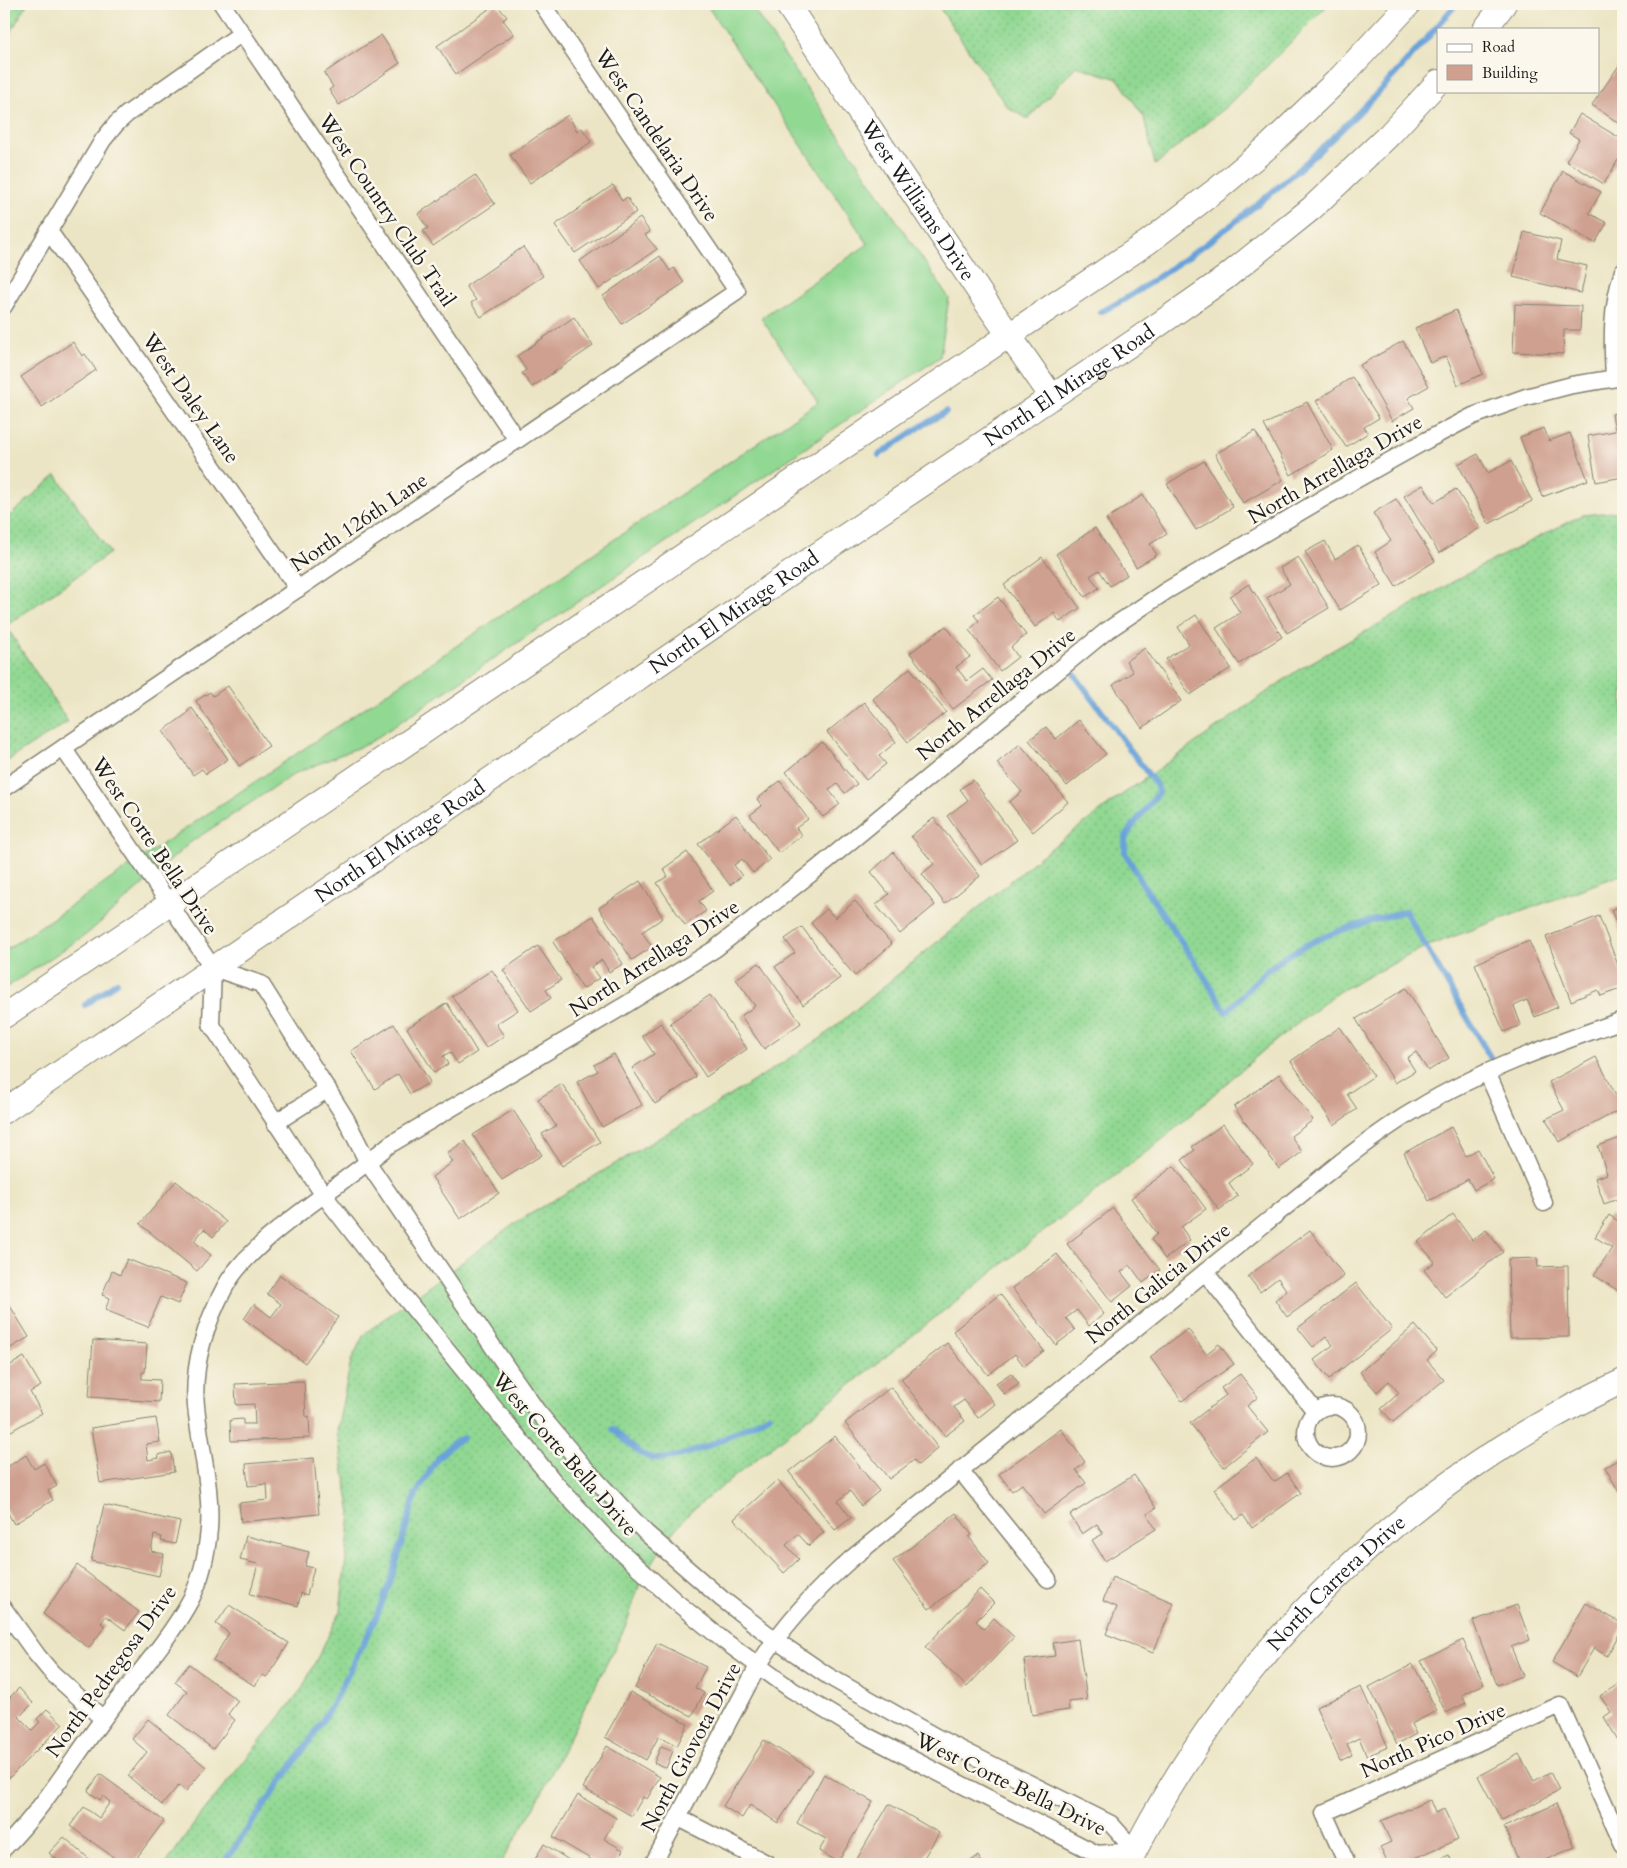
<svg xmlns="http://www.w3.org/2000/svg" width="1627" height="1868" font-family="Cardo,serif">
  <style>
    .grass { fill: url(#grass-dots); stroke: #567a58 }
    .garden { fill: #91d893; stroke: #567a58 }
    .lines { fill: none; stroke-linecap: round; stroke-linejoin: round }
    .stream { stroke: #69a2d8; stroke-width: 6 }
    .building { fill: #cfa090 }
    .street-casing { stroke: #848070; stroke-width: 19 }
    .secondary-casing { stroke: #848070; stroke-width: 26 }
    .street { stroke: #fff; stroke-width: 16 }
    .secondary { stroke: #fff; stroke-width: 24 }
    .labels { text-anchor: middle; stroke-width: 5; stroke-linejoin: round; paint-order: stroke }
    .street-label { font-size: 21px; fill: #1c1c1c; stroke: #fbf7ec }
  </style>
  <defs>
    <pattern id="grass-dots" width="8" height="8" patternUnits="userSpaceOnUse" patternTransform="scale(1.25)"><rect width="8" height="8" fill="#91d893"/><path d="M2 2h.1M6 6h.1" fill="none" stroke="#7cb97e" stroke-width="1.8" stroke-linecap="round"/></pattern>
  </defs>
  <rect width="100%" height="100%" fill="#fbf7ec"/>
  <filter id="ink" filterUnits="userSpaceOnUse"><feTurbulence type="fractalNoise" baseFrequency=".02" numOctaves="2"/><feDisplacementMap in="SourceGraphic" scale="10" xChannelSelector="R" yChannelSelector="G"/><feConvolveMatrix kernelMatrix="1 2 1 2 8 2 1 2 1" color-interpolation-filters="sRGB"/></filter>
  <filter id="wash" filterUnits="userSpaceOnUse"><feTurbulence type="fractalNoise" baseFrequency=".0096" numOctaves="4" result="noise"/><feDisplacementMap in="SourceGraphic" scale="20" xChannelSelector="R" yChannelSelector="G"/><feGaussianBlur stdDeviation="1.12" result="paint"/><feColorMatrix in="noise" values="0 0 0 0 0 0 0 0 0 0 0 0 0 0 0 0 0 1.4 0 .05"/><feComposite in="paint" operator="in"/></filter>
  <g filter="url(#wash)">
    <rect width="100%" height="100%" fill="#ece5c5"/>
    <g class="grass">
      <path d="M4,4H27L4,44Z"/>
      <path d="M937,4H1329L1228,105L1155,165L1144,117L1118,79L1076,66L1028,119L1007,107Z"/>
      <path d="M56,475L110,553L6,626L68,722C47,736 24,748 4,764V521Z"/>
      <path d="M1623,511V874L1425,947L1338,992L1264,1050L1163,1139L1048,1228L691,1511L667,1539L640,1583L626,1625L534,1808L500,1864H166L199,1817L301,1691L340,1612L351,1514L337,1431L351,1361L364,1334L517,1222L738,1091L820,1039L1041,856L1119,797L1298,670L1474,570L1582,515Z"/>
    </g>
    <path class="garden" d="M706,4H750L949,298L940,357L369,743L296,773L191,842L87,934L4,989V951L818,402L761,318L868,244Z"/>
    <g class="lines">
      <g class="stream">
        <path d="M1100,312C1127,300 1152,281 1177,264C1284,192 1375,103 1456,4"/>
        <path d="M879,455L923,425L946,412"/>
        <path d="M1074,674L1157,786L1158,793L1131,828L1125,839V853L1145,888L1197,965L1226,1012C1239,1000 1251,985 1264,973C1304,938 1356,925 1405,911L1490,1057"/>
        <path d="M85,1005L117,982"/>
        <path d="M613,1429C623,1438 634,1451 646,1456C675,1469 742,1429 769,1415"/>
        <path d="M223,1864L315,1733L338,1694L375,1620L390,1583L415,1496L437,1459L452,1444L463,1438"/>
      </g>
    </g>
    <g id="blocks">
      <g class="building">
        <path d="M496,4L507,17L503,20L514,34L456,74L437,46Z"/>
        <path d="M381,35L400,63L339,105L329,90L333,87L324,73Z"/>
        <path d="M1620,64L1623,66V126L1592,105Z"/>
        <path d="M1580,114L1623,140V163L1618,160L1604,184L1566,161L1579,139L1569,133Z"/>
        <path d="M568,115L577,131L582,128L591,142L530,183L510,155Z"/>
        <path d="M1563,171L1601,192L1589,213L1607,223L1595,243L1540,213Z"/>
        <path d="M475,175L495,204L433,246L423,231L428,228L418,214Z"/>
        <path d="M613,185L622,201L627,197L636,212L575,253L555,225Z"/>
        <path d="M640,218L650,232L645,235L657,249L599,289L580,261Z"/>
        <path d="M1524,232L1561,241L1557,259L1587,266L1581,293L1513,277Z"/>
        <path d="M523,247L543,276L481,317L471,303L476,300L466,286Z"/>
        <path d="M660,256L670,271L674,268L684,283L622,324L603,296Z"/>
        <path d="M1515,304L1581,306L1580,330H1564L1563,354L1513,352Z"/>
        <path d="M1456,310L1483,374L1458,385L1446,356L1430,363L1415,328Z"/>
        <path d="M574,317L593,346L532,387L522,373L526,370L517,356Z"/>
        <path d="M1403,341L1429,386L1408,398L1414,408L1392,421L1360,365Z"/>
        <path d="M73,342L82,356L85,354L96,370L42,407L21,377Z"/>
        <path d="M1352,377L1379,418L1364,427L1368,433L1346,447L1316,401Z"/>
        <path d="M1307,402L1333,450L1291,475L1264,425Z"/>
        <path d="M1623,412V477L1596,482L1588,436L1615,431L1612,414Z"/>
        <path d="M1544,428L1549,441L1570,433L1588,480L1542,497L1520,437Z"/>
        <path d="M1255,431L1283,480L1243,503L1215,454Z"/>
        <path d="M1478,454L1488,473L1511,461L1532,501L1489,524L1458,464Z"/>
        <path d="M1204,461L1233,507L1196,530L1167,484Z"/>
        <path d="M1423,485L1434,503L1456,489L1480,528L1439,553L1404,496Z"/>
        <path d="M1143,495L1167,534L1150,544L1157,555L1136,567L1106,519Z"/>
        <path d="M1396,499L1435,561L1396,586L1375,552L1391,541L1373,513Z"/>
        <path d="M1095,528L1127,575L1110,586L1099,570L1090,576L1099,588L1085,597L1056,554Z"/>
        <path d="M1325,541L1335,559L1358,545L1382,585L1340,610L1305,552Z"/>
        <path d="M1042,557L1080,608L1060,622L1054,613L1035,627L1004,585Z"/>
        <path d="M1298,557L1329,608L1287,633L1267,598L1290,584L1280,568Z"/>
        <path d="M1249,584L1282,637L1239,664L1216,628L1240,613L1230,596Z"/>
        <path d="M998,597L1026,635L1011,647L1018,657L1000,671L969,630L979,621L974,615Z"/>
        <path d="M1196,615L1231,668L1190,695L1166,659L1189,644L1178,627Z"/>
        <path d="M946,626L970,657L956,667L967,681L983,669L992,680L953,709L910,653Z"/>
        <path d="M1145,648L1181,701L1142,728L1113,685L1133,672L1126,661Z"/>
        <path d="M910,668L946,712L908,742L873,699Z"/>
        <path d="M228,686L269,746L239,766L196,701L210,692L213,696Z"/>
        <path d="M864,702L896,742L879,756L886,764L866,780L827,732Z"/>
        <path d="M192,708L228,759L206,774L202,769L193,775L163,731L188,713L187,712Z"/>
        <path d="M1079,720L1106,754L1067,786L1029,740L1046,727L1056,739Z"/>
        <path d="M822,742L857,784L845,793L837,784L829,790L840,804L823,817L786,772Z"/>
        <path d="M1020,744L1068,802L1033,832L1009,802L1022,792L997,763Z"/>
        <path d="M973,780L1017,840L982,865L947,816L968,800L960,789Z"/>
        <path d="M780,781L808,819L796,828L802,835L779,853L750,815L762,806L757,799Z"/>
        <path d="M736,815L770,860L753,873L742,859L734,865L742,876L730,885L698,844Z"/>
        <path d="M934,818L980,876L945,904L922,874L934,864L911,836Z"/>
        <path d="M687,852L713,891L699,901L706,911L685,925L657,883L668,876L663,869Z"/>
        <path d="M893,852L935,905L900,934L876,905L889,894L871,872Z"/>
        <path d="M640,881L663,918L642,932L652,947L632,960L599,908Z"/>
        <path d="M855,901L892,944L855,976L811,923L827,909L835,918Z"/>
        <path d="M1623,905V939L1611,910Z"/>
        <path d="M593,916L623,964L609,972L602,960L591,967L599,978L583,989L553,942Z"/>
        <path d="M1599,916L1623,978V988L1601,996L1598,990L1571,1001L1546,937Z"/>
        <path d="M802,927L840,978L803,1005L775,967L795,953L785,939Z"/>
        <path d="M1529,941L1558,1007L1535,1017L1527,1000L1514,1006L1521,1025L1504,1032L1475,964Z"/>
        <path d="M538,946L561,980L546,990L551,998L531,1011L503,970Z"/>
        <path d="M759,963L801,1023L764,1049L741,1016L755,1006L736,979Z"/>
        <path d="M492,970L518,1010L496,1024L504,1036L486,1048L452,996Z"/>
        <path d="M1406,988L1449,1058L1428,1071L1416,1052L1407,1058L1415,1071L1395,1083L1356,1019Z"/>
        <path d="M710,995L747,1049L706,1077L670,1023Z"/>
        <path d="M447,1003L477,1052L458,1064L450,1052L443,1056L448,1064L434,1073L407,1028Z"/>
        <path d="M661,1023L696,1077L655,1104L632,1068L654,1054L642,1036Z"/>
        <path d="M394,1024L430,1082L410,1094L398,1074L375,1089L351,1051Z"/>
        <path d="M1340,1027L1374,1076L1347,1094L1357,1109L1334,1125L1291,1061Z"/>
        <path d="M614,1054L642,1105L602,1127L577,1082L598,1071L594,1065Z"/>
        <path d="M1596,1057L1623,1108L1559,1142L1546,1119L1564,1110L1549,1082Z"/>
        <path d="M1279,1074L1313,1120L1291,1136L1302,1152L1279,1169L1234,1107Z"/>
        <path d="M562,1084L600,1142L562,1166L542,1134L556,1126L538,1099Z"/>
        <path d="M513,1110L542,1155L502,1180L473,1135Z"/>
        <path d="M1223,1124L1253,1164L1229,1183L1238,1196L1219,1210L1182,1160L1195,1150L1192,1147Z"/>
        <path d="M1451,1127L1466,1156L1478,1149L1494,1179L1474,1190L1468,1179L1429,1201L1404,1153Z"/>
        <path d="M1623,1137V1197L1604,1204L1595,1178L1607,1174L1598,1146Z"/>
        <path d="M465,1141L499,1193L460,1219L432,1177L453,1162L447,1153Z"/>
        <path d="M1174,1166L1206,1209L1181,1227L1190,1240L1165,1259L1151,1239L1157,1234L1131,1198Z"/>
        <path d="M176,1181L226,1222L213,1237L204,1229L194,1241L211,1255L197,1271L140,1224Z"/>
        <path d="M1113,1208L1160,1270L1143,1283L1130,1265L1121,1272L1132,1286L1112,1302L1067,1244Z"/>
        <path d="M1453,1214L1472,1240L1486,1230L1503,1252L1445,1297L1424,1270L1435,1262L1418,1242Z"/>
        <path d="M1609,1215L1623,1224V1294L1594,1275L1612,1248L1595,1237Z"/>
        <path d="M1310,1230L1344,1276L1287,1317L1275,1300L1287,1291L1278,1278L1260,1292L1248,1276Z"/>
        <path d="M1057,1254L1104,1314L1089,1326L1077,1310L1066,1318L1075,1330L1056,1345L1012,1288Z"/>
        <path d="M1537,1258L1538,1267L1568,1266L1569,1337L1510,1338L1508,1259Z"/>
        <path d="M127,1259L187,1283L178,1304L161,1297L148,1327L105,1310L110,1298L102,1295L112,1271L120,1275Z"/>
        <path d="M280,1275L338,1317L305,1363L244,1319L254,1304L271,1317L281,1304L267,1294Z"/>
        <path d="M1356,1283L1392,1329L1329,1379L1314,1360L1333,1345L1326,1337L1313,1347L1298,1328Z"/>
        <path d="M1000,1294L1044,1351L1024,1366L1015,1354L988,1375L953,1331Z"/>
        <path d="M4,1296L29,1337L4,1352Z"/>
        <path d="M1415,1325L1437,1351L1427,1360L1444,1380L1393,1422L1381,1409L1399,1393L1389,1381L1377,1392L1360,1372Z"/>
        <path d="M1188,1329L1206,1354L1219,1344L1234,1364L1182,1401L1150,1357Z"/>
        <path d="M93,1340L147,1344L145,1372H142V1379L160,1380L159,1402L89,1397Z"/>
        <path d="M947,1343L995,1404L978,1418L964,1400L954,1407L965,1421L945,1436L901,1379Z"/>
        <path d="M24,1357L41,1386L30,1392L42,1413L6,1434L4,1430V1369Z"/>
        <path d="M1011,1373L1019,1384L1004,1394L996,1383Z"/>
        <path d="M1240,1374L1258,1397L1247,1406L1268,1432L1224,1467L1190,1423L1226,1395L1221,1388Z"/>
        <path d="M304,1381L306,1417L309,1416L310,1438L231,1441L230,1420L243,1419V1424H255L254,1404L236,1405L235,1384Z"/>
        <path d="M891,1387L938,1448L918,1465L914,1460L889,1479L845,1423Z"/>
        <path d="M156,1418L160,1442L146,1444L148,1460L159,1458L158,1455L171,1452L174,1472L100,1483L91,1428Z"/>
        <path d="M1061,1429L1085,1462L1076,1470L1086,1483L1044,1514L1022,1484L1012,1491L999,1474Z"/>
        <path d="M835,1436L879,1491L861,1506L850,1491L838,1501L851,1518L835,1530L789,1472Z"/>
        <path d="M26,1455L34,1469L44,1463L57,1486L48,1491L53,1500L14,1524L4,1506V1469Z"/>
        <path d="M1623,1457V1499L1605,1467Z"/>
        <path d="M314,1458L319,1514L241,1522L239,1503L268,1500L267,1484L248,1486L246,1464Z"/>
        <path d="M1256,1458L1274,1482L1287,1473L1301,1493L1252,1528L1243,1515L1236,1520L1214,1489Z"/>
        <path d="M1134,1475L1156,1508L1147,1514L1156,1529L1105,1561L1092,1540L1103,1534L1097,1524L1082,1534L1070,1515Z"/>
        <path d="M777,1480L824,1532L809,1546L798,1534L786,1545L799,1559L784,1573L734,1519Z"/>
        <path d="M104,1505L180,1522L175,1544L161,1541L162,1537L154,1535L151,1551L164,1554L159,1576L91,1561Z"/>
        <path d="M956,1513L972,1535L969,1537L989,1563L929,1609L893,1561Z"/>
        <path d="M246,1536L309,1552L305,1566L314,1568L307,1595L301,1593L298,1606L250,1594L258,1564L240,1560Z"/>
        <path d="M77,1565L139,1612L125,1630L106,1616L101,1623L105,1626L89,1648L43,1614Z"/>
        <path d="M1112,1577L1174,1603L1153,1653L1106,1634L1117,1607L1103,1601Z"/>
        <path d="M980,1589L994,1603L976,1621L984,1629L994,1618L1014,1637L967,1687L925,1647Z"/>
        <path d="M1586,1603L1623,1624V1627L1607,1656L1594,1648L1577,1677L1552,1662Z"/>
        <path d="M229,1605L289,1643L267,1677L262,1675L255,1686L213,1660L229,1633L216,1624Z"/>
        <path d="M1517,1605L1530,1640L1511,1647L1523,1676L1497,1685L1473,1621Z"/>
        <path d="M1078,1639L1087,1700L1068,1702L1069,1710L1032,1715L1024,1660L1055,1656L1053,1643Z"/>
        <path d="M1463,1640L1484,1684L1462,1695L1466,1703L1446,1713L1421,1661Z"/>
        <path d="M657,1643L706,1667L695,1688L704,1693L692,1716L635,1688Z"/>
        <path d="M189,1664L238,1701L228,1714L235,1720L213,1749L169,1715L187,1691L175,1682Z"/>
        <path d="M1413,1664L1437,1711L1411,1724L1416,1734L1397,1744L1369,1687Z"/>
        <path d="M1623,1681V1736L1618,1740L1604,1717L1611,1712L1600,1696Z"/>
        <path d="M1361,1687L1388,1747L1367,1756L1359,1738L1347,1744L1352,1755L1340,1761L1316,1707Z"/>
        <path d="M19,1688L33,1703L19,1717L32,1730L40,1722L37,1719L47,1709L63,1724L9,1778L4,1773V1703Z"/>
        <path d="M630,1692L688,1724L677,1746L659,1736L646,1760L605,1737Z"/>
        <path d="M148,1719L206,1767L186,1791L179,1785L162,1805L128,1776L147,1752L132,1739Z"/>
        <path d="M764,1740L812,1770L778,1823L750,1805L742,1818L723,1806Z"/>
        <path d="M607,1746L660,1777L647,1799L643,1797L632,1816L583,1788Z"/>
        <path d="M661,1746L673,1751L666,1768L654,1763Z"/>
        <path d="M1519,1754L1534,1781L1550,1772L1559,1790L1502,1821L1478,1776Z"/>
        <path d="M100,1774L164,1821L132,1864H123L70,1826L84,1807L99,1818L110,1802L103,1796L100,1800L88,1791Z"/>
        <path d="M824,1774L873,1802L838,1862L819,1851L826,1839L797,1823Z"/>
        <path d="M578,1795L616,1818L604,1839L623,1850L615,1864H599L553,1837Z"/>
        <path d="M1430,1800L1435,1813L1444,1809L1458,1839L1402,1864H1388L1380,1847L1391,1842L1381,1821Z"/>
        <path d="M889,1804L939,1833L920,1864H854Z"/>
        <path d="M1556,1804L1575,1847L1536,1864H1520L1504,1827Z"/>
        <path d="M64,1837L95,1864H63L49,1853Z"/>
        <path d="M544,1844L575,1864H532Z"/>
        <path d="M1449,1855L1453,1864H1429Z"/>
        <path d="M978,1856L983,1864H966Z"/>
      </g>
    </g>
  </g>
  <g filter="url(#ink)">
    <use href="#blocks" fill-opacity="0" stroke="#848070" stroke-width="1"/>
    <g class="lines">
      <defs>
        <g id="street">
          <path d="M222,4L517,440"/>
          <path d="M49,231L298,589"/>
          <path d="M4,306L103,140L116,124L127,114L242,33"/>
          <path d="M1614,378C1612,340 1611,308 1623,271"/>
          <path d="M63,748L213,968L211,1024L323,1194L371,1256L556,1484L606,1538L675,1601L723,1640L792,1690L869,1737L1097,1854L1135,1851"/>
          <path d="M4,788L737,291L542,4"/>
          <path d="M213,968L261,984L346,1119L368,1163L510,1372L537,1411L583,1466L646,1533L722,1599L774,1639L828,1676L936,1737L1111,1824L1135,1851"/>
          <path d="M1487,1072L1544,1203"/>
          <path d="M275,1123L328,1089"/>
          <path d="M1205,1272L1315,1411"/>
          <circle cx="1332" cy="1432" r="26"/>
          <path d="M960,1470L1048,1579"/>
          <path d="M4,1609L37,1655L52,1673L103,1719"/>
          <path d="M679,1818L768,1864"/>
          <path d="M4,1848C42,1810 71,1762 103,1719C132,1680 168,1642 191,1599C202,1577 207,1552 209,1529C212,1487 200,1447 196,1406C192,1365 206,1322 225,1287C235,1268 252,1253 267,1239C306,1205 350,1178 389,1145L622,1007L715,949L818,868L1105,632L1166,591L1327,496L1427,440L1473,416L1526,397L1572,385L1623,377"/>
          <path d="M653,1864L758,1666C783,1625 815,1591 851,1559L1342,1161C1366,1143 1390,1124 1417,1109C1481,1070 1552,1045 1623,1020"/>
          <path d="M1347,1864L1324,1813L1560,1705L1623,1845"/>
        </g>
        <g id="secondary">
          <path id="s1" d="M787,4L986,302L1052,397"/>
          <path d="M1485,29L1504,4"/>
          <path d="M4,1016L972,360L1148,242L1220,187L1270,145L1340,78L1409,4"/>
          <path id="s2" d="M4,1111L446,810L798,568L1135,341L1225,278L1312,208L1389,135L1438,82"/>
          <path id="s3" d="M1128,1864C1236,1649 1405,1483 1623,1381"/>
        </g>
      </defs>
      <use href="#street" class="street-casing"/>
      <use href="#secondary" class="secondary-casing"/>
      <use href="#street" class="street"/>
      <use href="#secondary" class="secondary"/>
    </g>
  </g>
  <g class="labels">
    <g class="street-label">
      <text transform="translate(657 135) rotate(56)" y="7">West Candelaria Drive</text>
      <text dy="7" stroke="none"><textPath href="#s1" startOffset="236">West Williams Drive</textPath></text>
      <text transform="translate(387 210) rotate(56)" y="7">West Country Club Trail</text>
      <text dy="7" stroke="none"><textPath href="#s2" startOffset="1289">North El Mirage Road</textPath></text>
      <text transform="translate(191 398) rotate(55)" y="7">West Daley Lane</text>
      <text transform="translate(1335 469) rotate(-30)" y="7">North Arrellaga Drive</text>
      <text transform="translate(359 522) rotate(-34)" y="7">North 126th Lane</text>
      <text dy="7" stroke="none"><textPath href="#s2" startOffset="884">North El Mirage Road</textPath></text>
      <text transform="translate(996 694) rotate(-39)" y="7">North Arrellaga Drive</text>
      <text dy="7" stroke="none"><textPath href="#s2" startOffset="479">North El Mirage Road</textPath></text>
      <text transform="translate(155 846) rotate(56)" y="7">West Corte Bella Drive</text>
      <text transform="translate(654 958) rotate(-33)" y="7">North Arrellaga Drive</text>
      <text transform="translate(1158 1283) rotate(-39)" y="7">North Galicia Drive</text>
      <text transform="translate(565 1454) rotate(49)" y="7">West Corte Bella Drive</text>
      <text dy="7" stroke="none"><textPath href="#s3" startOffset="352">North Carrera Drive</textPath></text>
      <text transform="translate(111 1671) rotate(-54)" y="7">North Pedregosa Drive</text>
      <text transform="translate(1433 1740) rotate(-24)" y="7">North Pico Drive</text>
      <text transform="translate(691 1747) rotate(-62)" y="7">North Giovota Drive</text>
      <text transform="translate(1011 1784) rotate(26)" y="7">West Corte Bella Drive</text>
    </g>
  </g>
  <rect width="1627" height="1868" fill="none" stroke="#fbf7ec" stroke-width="20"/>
  <rect x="1437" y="28" width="162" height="65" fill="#fbf7ec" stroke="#a29f99"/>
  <rect x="1447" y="44" width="25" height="8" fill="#ffffff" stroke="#a29f99"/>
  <text x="1482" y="52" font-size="15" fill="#1c1c1c">Road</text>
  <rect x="1447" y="65" width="25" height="15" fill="#cfa090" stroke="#a29f99"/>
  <text x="1482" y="78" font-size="15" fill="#1c1c1c">Building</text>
</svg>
